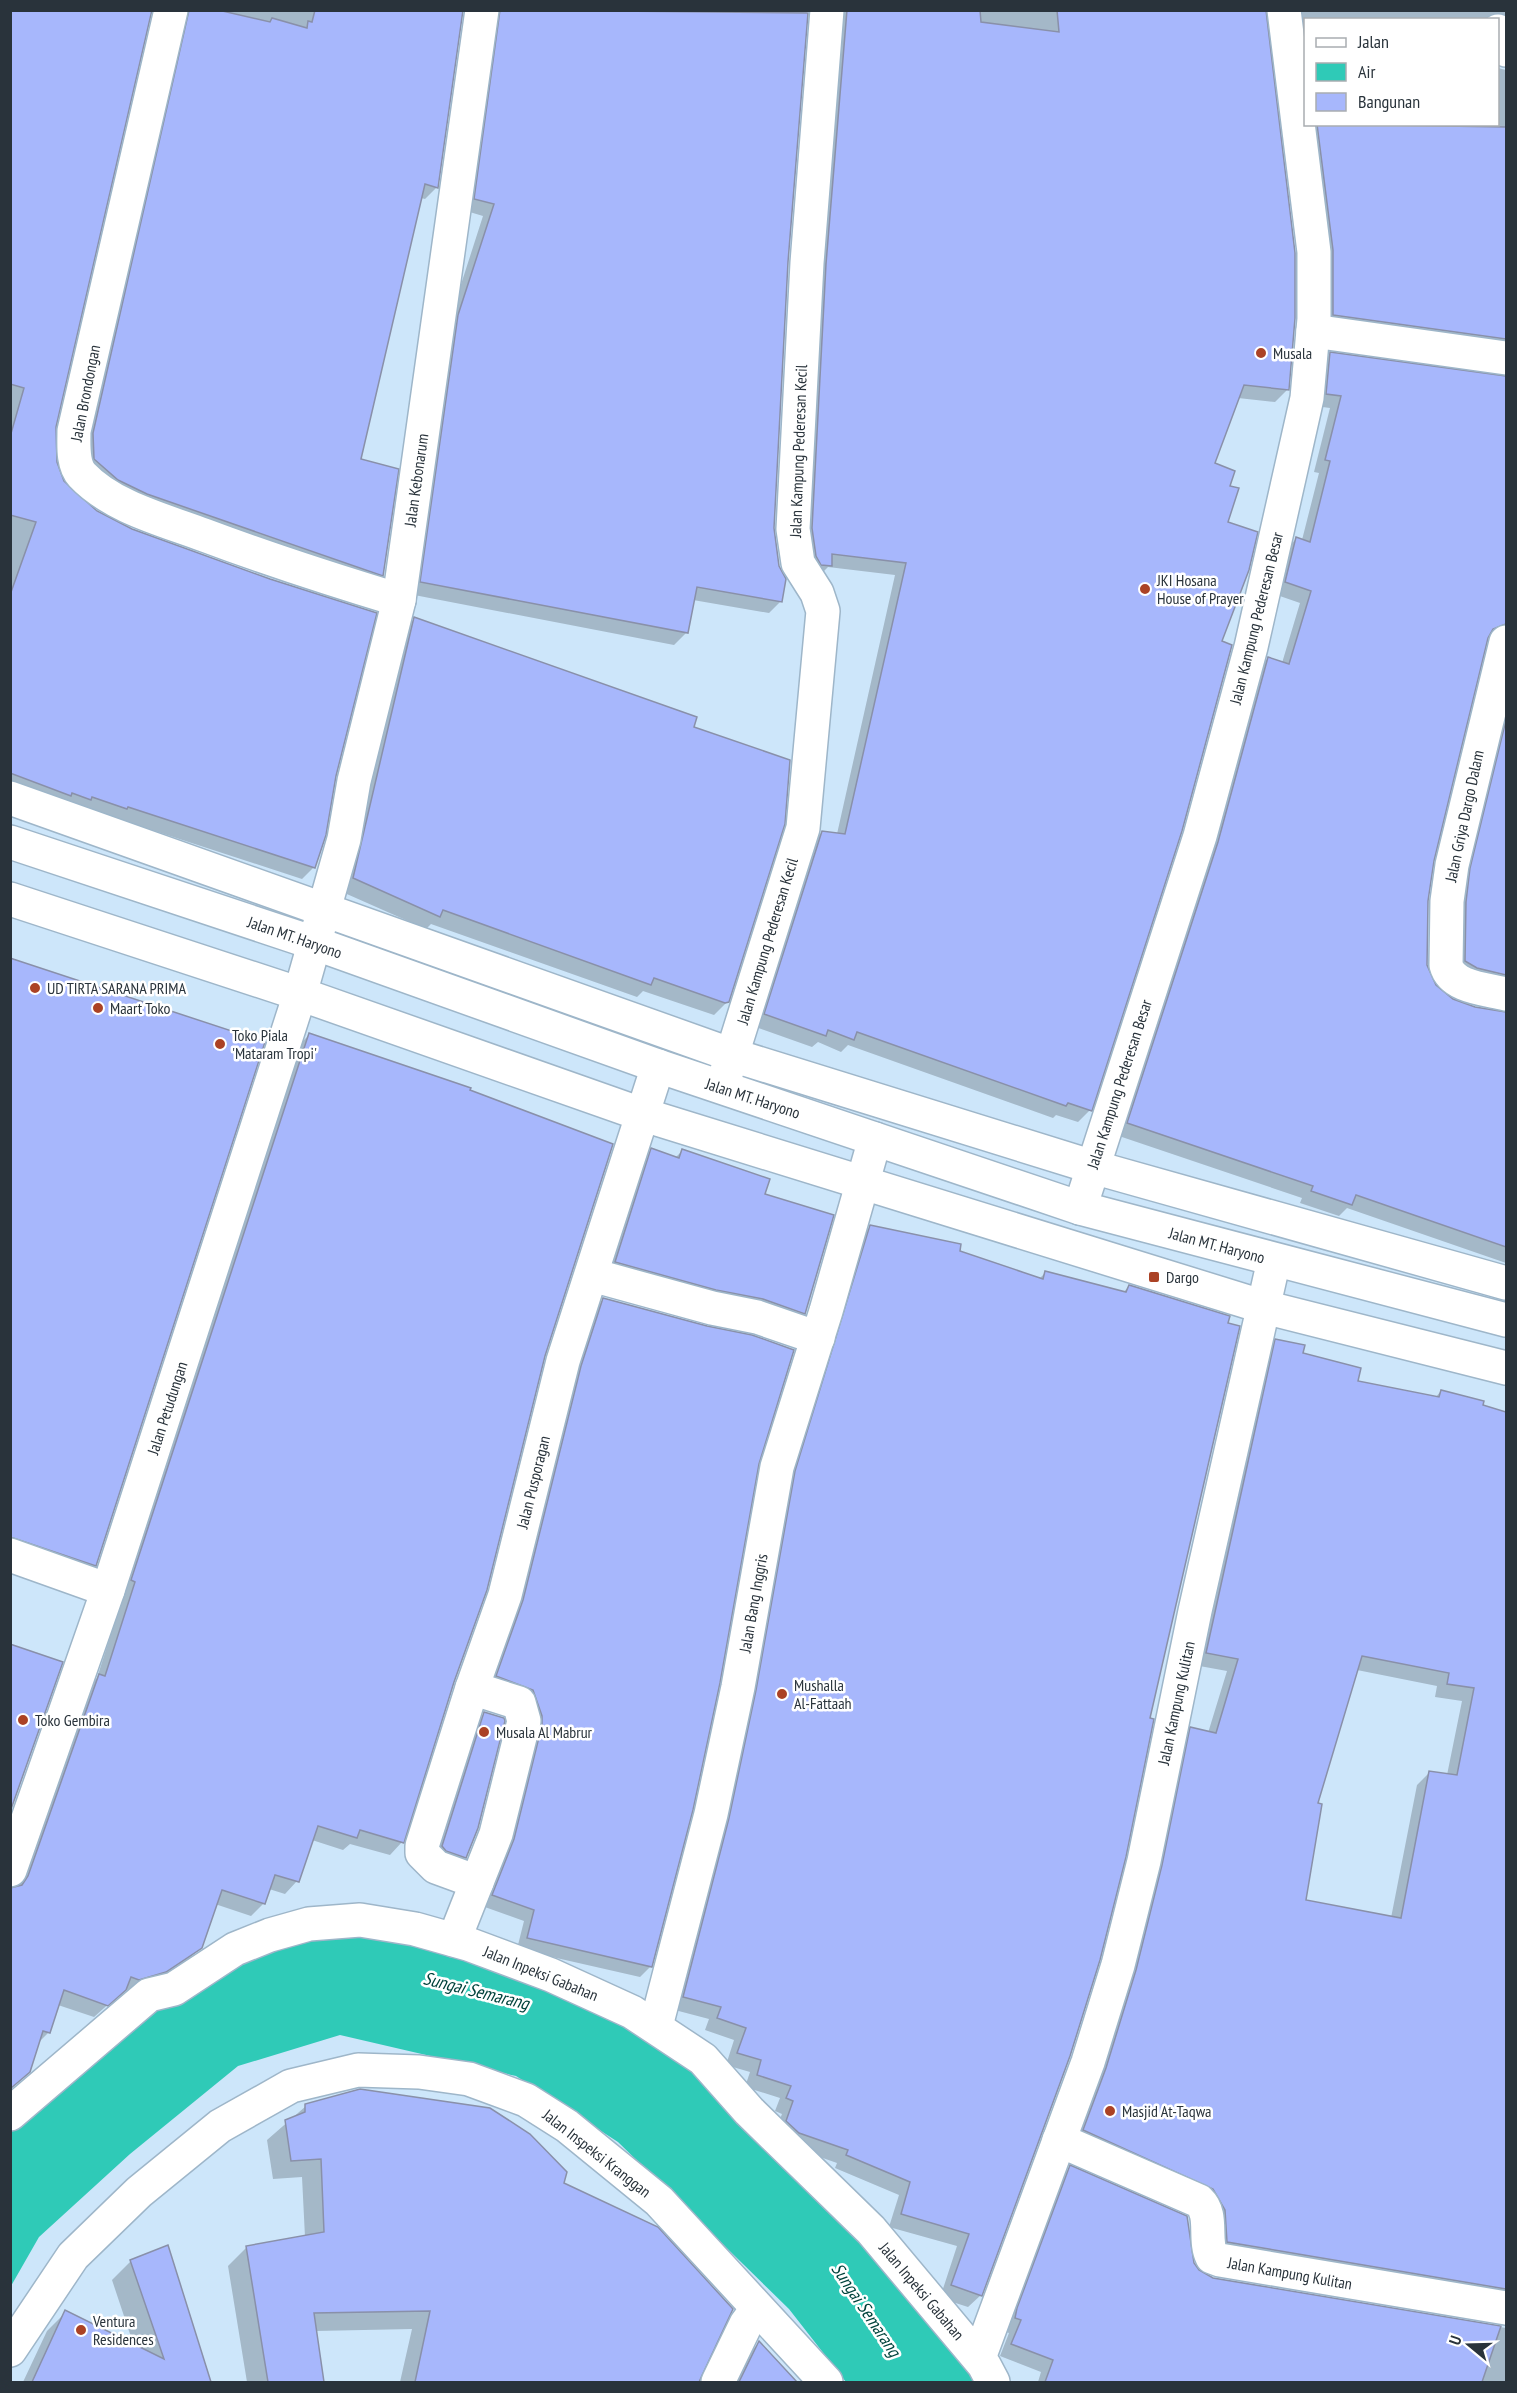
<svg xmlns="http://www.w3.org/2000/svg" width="1517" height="2393" font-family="'PT Sans Narrow',sans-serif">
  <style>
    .water { fill: #2fcab7 }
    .shadow { fill: #0003; fill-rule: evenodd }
    .building { fill: #a7b7fc; stroke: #8990a9; stroke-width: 1.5; fill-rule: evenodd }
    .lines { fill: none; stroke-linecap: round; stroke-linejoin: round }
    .minor-casing { stroke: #9eb6c9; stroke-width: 36 }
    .primary-casing { stroke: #9eb6c9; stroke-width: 36 }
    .minor { stroke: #fff; stroke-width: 33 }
    .primary { stroke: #fff; stroke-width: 33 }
    .poi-dot { fill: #ab4225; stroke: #fff; stroke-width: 2 }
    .labels { text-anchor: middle; stroke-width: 5; stroke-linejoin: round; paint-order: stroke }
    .poi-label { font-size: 16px; fill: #29333b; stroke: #fff; text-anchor: start }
    .street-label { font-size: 16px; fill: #29333b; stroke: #fff }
    .water-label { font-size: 18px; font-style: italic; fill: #00433c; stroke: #fff }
  </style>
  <rect width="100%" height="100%" fill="#cde6fa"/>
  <path class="water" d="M313,1926L471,1949L701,2063L985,2382H846L789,2309L618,2142L516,2076L340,2035L238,2066L130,2154L39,2237L11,2286V2120L154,1996Z"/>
  <g class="shadow">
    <path d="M10,10L54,427L55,463L60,479L83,503L115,523L246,572L314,867L302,879L115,818L10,790Z"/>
    <path d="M173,10H462L437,187L425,199L421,198L359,460L382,575L370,587L106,491L81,446Z"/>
    <path d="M484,10H807L787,261L773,528L781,601L769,613L693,600L686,633L674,645L409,594L447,328L483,216L463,210Z"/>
    <path d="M829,10H1264L1287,390L1275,402L1238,398L1213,464L1228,487L1220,642L1090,1110L1078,1122L1056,1115L1053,1118L848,1045L841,1052L818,1042L812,1047L753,1026L810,844L822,832L837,834L895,575L828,567L818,577L804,569Z"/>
    <path d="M1287,10H1506V45L1498,20H1306V124H1498V68L1506,70V356L1321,326Z"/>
    <path d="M1330,354L1506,378V640L1497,635H1488L1432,860L1427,900L1426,965L1431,981L1455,1002L1506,1014V1263L1347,1208L1339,1216L1300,1203L1302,1198L1116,1135L1256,670L1268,658L1282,663L1300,603L1274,594L1285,550L1297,538L1302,540L1319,473L1314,472L1330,408L1315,406L1318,366Z"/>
    <path d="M415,618L692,728L728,1001L714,1015L643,991L637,997L431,924L426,929L340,891L401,632Z"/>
    <path d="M1506,685V992L1465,980L1454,916Z"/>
    <path d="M10,961L95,1565L85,1575L10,1550Z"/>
    <path d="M309,1035L543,1356L453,1682L402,1842L390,1855L350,1844L343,1850L312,1840L297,1881L285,1894L269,1889L264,1903L251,1916L215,1904L200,1948L187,1961L152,1984L123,1991L94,2017L58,2005L49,2032L37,2044L28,2072L10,2089V1889H16L86,1688L97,1678L297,1047Z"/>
    <path d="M652,1150L675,1158L682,1151L764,1195L804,1313L794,1323L605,1272L641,1161Z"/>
    <path d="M871,1226L1039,1279L1046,1272L1123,1293L1129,1286L981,2295L968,2307L940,2298L957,2246L889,2227L899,2195L835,2168L837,2163L786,2145L774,2134L782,2114L775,2111L780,2098L745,2087L750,2072L726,2065L734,2040L705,2030L709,2019L671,2009L783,1485L858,1239Z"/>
    <path d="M604,1299L757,1463L651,1966L640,1977L517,1949L524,1921L482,1906L532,1737L486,1687L593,1310Z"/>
    <path d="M1276,1340L1356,1382L1435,1398L1441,1391L1506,1413V2308L1215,2255L1212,2223L1071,2143L1178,1741L1191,1729L1208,1733L1227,1671L1194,1665L1263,1353ZM1357,1670L1437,1686L1435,1697L1462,1701L1447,1775L1430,1772L1417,1785L1391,1918L1305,1901L1317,1804Z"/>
    <path d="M485,1713L465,1857L455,1867L433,1856L475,1723Z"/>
    <path d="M306,2106L562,2184L700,2373L698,2382H400L412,2329L315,2331L323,2382H247L228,2266L247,2247L305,2237L302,2177L273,2179L267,2140Z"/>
    <path d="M1070,2167L1193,2264L1198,2272L1213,2279L1506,2328V2382H1038L1041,2372L1000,2356L1009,2333L1003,2331L1058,2180Z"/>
    <path d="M167,2247L208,2382H23L47,2331L66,2312L134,2346L112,2280L131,2261Z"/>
    <path d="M759,2343L795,2382H729L740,2362Z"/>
  </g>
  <g class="building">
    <path d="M10,10H152L56,427L57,462L64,481L97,511L132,529L270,579L377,613L336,776L326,835L315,868L128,807L127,809L92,797L91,800L72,793L71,796L10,773V595L36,522L10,515V437L24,388L10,384Z"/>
    <path d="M189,10H218L270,22L272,18L307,28L308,21L312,22L315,10H463L438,188L425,184L361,459L399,469L383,576L147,494L118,480L94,459L93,433Z"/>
    <path d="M500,10L808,13L788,262L774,528L779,566L786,579L782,602L697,587L688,633L420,582L458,315L494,204L474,199Z"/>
    <path d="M847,10H980L981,22L1059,32L1057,10H1266L1295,253V318L1289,390L1244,385L1215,463L1235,471L1230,486L1239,488L1228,522L1258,532L1249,570L1222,641L1232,645L1182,831L1092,1111L1068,1103L1066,1106L857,1032L854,1040L828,1030L826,1036L764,1014L822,831L845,834L906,563L832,554V566L821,565L816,556L812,528L826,264Z"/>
    <path d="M1317,124L1506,127V339L1333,315V250Z"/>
    <path d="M1330,352L1506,376V624L1493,629L1488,638L1434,861L1428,901L1427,965L1436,985L1453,999L1475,1007L1506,1012V1247L1356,1195L1352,1205L1311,1191L1313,1186L1127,1123L1218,842L1268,657L1289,664L1311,591L1285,582L1296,537L1310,542L1330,461L1325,460L1341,396L1326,394Z"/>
    <path d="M414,617L697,717L694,727L790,760L785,824L729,1002L725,1003L654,978L651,985L443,910L440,917L353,878Z"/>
    <path d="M1506,720V975L1477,968L1465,961L1466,902L1470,868Z"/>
    <path d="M10,958L265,1042L96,1566L10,1537Z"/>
    <path d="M309,1033L471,1088L470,1090L613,1144L545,1356L487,1590L454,1682L404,1843L360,1830L357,1838L318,1826L299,1882L275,1875L265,1904L222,1890L202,1948L166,1972L139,1980L131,1977L126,1990L108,2006L64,1990L50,2033L43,2031L30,2072L10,2089V1888L22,1885L28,1876L99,1674L105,1676L135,1582L131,1580Z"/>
    <path d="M651,1148L679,1158L682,1149L770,1179L765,1194L834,1215L805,1314L763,1299L716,1290L615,1262Z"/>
    <path d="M870,1225L961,1244L960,1251L1043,1279L1045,1271L1126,1292L1129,1285L1230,1316L1228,1323L1240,1326L1150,1718L1154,1719L1126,1857L1100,1960L1070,2056L982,2296L951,2285L969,2234L901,2214L910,2182L846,2155L848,2150L799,2133L786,2121L793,2101L786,2098L791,2086L757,2075L761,2060L737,2053L746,2028L717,2018L721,2007L683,1997L729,1818L756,1690L795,1471Z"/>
    <path d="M603,1298L707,1326L752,1335L794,1350L759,1464L720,1683L693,1810L652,1967L527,1938L534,1910L492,1895L514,1839L542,1725V1716L533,1690L496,1676L523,1600L581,1366Z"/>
    <path d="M1275,1339L1305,1345L1303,1353L1361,1368L1358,1381L1439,1397L1441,1390L1484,1401L1483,1405L1506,1412V2289L1227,2242L1225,2210L1213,2189L1083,2130L1106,2068L1136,1970L1162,1865L1190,1727L1216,1733L1238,1659L1206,1653ZM1362,1656L1449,1673L1447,1684L1474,1688L1457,1775L1429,1771L1401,1918L1306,1900L1322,1804L1318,1803Z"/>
    <path d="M10,1644L63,1662L10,1812Z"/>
    <path d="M484,1712L504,1718L505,1721L478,1828L466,1858L446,1851L442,1846Z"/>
    <path d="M360,2089L490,2108L530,2134L567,2172L564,2183L658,2227L733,2309L699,2382H415L430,2311L314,2313L324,2382H268L246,2246L324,2232L321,2159L291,2161L285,2120L305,2112V2104Z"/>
    <path d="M1070,2165L1187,2216L1194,2263L1199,2270L1213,2278L1501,2326L1482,2382H1045L1053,2360L1011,2344L1021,2320L1015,2318L1017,2308Z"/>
    <path d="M168,2245L211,2382H32L65,2310L164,2359L130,2260Z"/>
    <path d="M759,2341L797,2382H739Z"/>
  </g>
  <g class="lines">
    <defs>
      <g id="minor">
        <path d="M171,10L74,431C74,444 72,464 82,475C112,507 164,520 204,535C268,559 333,580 399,600"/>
        <path d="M1498,31L1506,50"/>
        <path d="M1313,331L1506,358"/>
        <path d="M1506,642L1452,865L1447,901L1446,965C1452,988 1487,989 1506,994"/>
        <path d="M10,798L732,1055L1093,1167L1506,1283"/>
        <path d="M10,899L300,994L641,1114L1264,1307L1506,1368"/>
        <path d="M725,1077L803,828L823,611L817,593L798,563L793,529L807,263L827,10"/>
        <path d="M1080,1208L1200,836L1251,647L1307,398L1314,319V252L1284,10"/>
        <path d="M592,1275L712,1308L757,1317L818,1338"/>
        <path d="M10,1555L108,1590"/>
        <path d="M10,1870L108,1590L300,994L344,839L354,781L399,600L482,10"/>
        <path d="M477,1882L436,1867L422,1853V1846L472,1688L505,1595L563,1361L658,1066"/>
        <path d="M454,1940L496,1834L524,1721L519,1703L472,1688"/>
        <path d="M656,2026L711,1814L738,1687L777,1467L826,1311L875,1139"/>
        <path d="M10,2114L149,1995L174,1989L235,1949L270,1935L309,1924L360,1920L415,1929L468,1944L551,1975L632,2012L703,2059L749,2111L871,2230L984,2365L993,2382"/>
        <path d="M1059,2140L1199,2201C1214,2215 1203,2239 1212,2257L1220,2260L1506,2308"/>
        <path d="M10,2350L73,2256L139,2192L220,2126L291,2086L358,2070L419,2072L469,2079L499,2090L526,2100L567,2126L659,2201L826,2382"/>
        <path d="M979,2358L1088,2062L1118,1965L1144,1861L1195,1611L1274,1260"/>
        <path d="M718,2382L746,2324L757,2309"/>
      </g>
      <path id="primary" d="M10,842L314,943L658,1066L1080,1208L1506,1320"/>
    </defs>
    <use href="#minor" class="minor-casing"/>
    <use href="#primary" class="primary-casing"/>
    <use href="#minor" class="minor"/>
    <use href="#primary" class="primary"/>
  </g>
  <g class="poi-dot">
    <circle cx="1261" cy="353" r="6"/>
    <circle cx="1145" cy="589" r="6"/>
    <circle cx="35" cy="988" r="6"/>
    <circle cx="98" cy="1008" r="6"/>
    <circle cx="220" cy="1044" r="6"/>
    <rect x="1148" y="1271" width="12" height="12" rx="3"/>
    <circle cx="782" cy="1694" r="6"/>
    <circle cx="23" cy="1720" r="6"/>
    <circle cx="484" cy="1732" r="6"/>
    <circle cx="1110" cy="2111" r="6"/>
    <circle cx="81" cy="2330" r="6"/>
  </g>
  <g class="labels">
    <g class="poi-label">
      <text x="1273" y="359">Musala</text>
      <text x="1157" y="586">JKI Hosana<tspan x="1157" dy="18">House of Prayer</tspan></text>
      <text x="47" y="994">UD TIRTA SARANA PRIMA</text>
      <text x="110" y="1014">Maart Toko</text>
      <text x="232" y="1041">Toko Piala<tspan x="232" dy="18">'Mataram Tropi'</tspan></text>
      <text x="1166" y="1283">Dargo</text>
      <text x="794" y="1691">Mushalla<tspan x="794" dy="18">Al-Fattaah</tspan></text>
      <text x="35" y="1726">Toko Gembira</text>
      <text x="496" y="1738">Musala Al Mabrur</text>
      <text x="1122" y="2117">Masjid At-Taqwa</text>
      <text x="93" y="2327">Ventura<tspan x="93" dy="18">Residences</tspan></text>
    </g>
    <g class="street-label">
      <text transform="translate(85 393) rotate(-79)" y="6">Jalan Brondongan</text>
      <text transform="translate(798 451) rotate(-88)" y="6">Jalan Kampung Pederesan Kecil</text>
      <text transform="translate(416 480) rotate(-82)" y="6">Jalan Kebonarum</text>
      <text transform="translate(1256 618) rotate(-76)" y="6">Jalan Kampung Pederesan Besar</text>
      <text transform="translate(1464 816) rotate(-78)" y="6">Jalan Griya Dargo Dalam</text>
      <text transform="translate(295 937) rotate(19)" y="6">Jalan MT. Haryono</text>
      <text transform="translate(767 941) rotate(-73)" y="6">Jalan Kampung Pederesan Kecil</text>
      <text transform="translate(1119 1084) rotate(-72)" y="6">Jalan Kampung Pederesan Besar</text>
      <text transform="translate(753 1098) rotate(18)" y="6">Jalan MT. Haryono</text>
      <text transform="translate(1217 1245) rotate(15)" y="6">Jalan MT. Haryono</text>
      <text transform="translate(167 1408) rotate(-72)" y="6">Jalan Petudungan</text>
      <text transform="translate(533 1482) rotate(-76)" y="6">Jalan Pusporagan</text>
      <text transform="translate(753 1603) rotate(-80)" y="6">Jalan Bang Inggris</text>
      <text transform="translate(1176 1703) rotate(-78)" y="6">Jalan Kampung Kulitan</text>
      <text transform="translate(541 1973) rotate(22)" y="6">Jalan Inpeksi Gabahan</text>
      <text transform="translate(597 2153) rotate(38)" y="6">Jalan Inspeksi Kranggan</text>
      <text transform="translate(1290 2273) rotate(10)" y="6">Jalan Kampung Kulitan</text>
      <text transform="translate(922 2291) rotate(50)" y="6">Jalan Inpeksi Gabahan</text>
    </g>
    <g class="water-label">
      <text transform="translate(476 1991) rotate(14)" y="6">Sungai Semarang</text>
      <text transform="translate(866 2310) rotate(56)" y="6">Sungai Semarang</text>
    </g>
  </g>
  <rect width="1517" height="2393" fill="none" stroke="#29333b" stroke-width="24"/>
  <rect x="1304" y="18" width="195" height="108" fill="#ffffff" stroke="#a9adb1" stroke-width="1.5"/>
  <rect x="1316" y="38" width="30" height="9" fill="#ffffff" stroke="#a9adb1" stroke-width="1.5"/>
  <text x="1358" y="48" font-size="18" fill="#29333b">Jalan</text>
  <rect x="1316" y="63" width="30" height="18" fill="#2fcab7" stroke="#a9adb1" stroke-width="1.5"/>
  <text x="1358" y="78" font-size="18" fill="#29333b">Air</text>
  <rect x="1316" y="93" width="30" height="18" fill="#a7b7fc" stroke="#a9adb1" stroke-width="1.5"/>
  <text x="1358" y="108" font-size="18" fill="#29333b">Bangunan</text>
  <g transform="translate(1469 2345) rotate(289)" stroke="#ffffff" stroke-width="4.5" paint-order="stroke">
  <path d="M0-4.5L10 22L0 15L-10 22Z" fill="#29333b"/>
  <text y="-9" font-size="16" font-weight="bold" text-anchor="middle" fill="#29333b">U</text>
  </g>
</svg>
